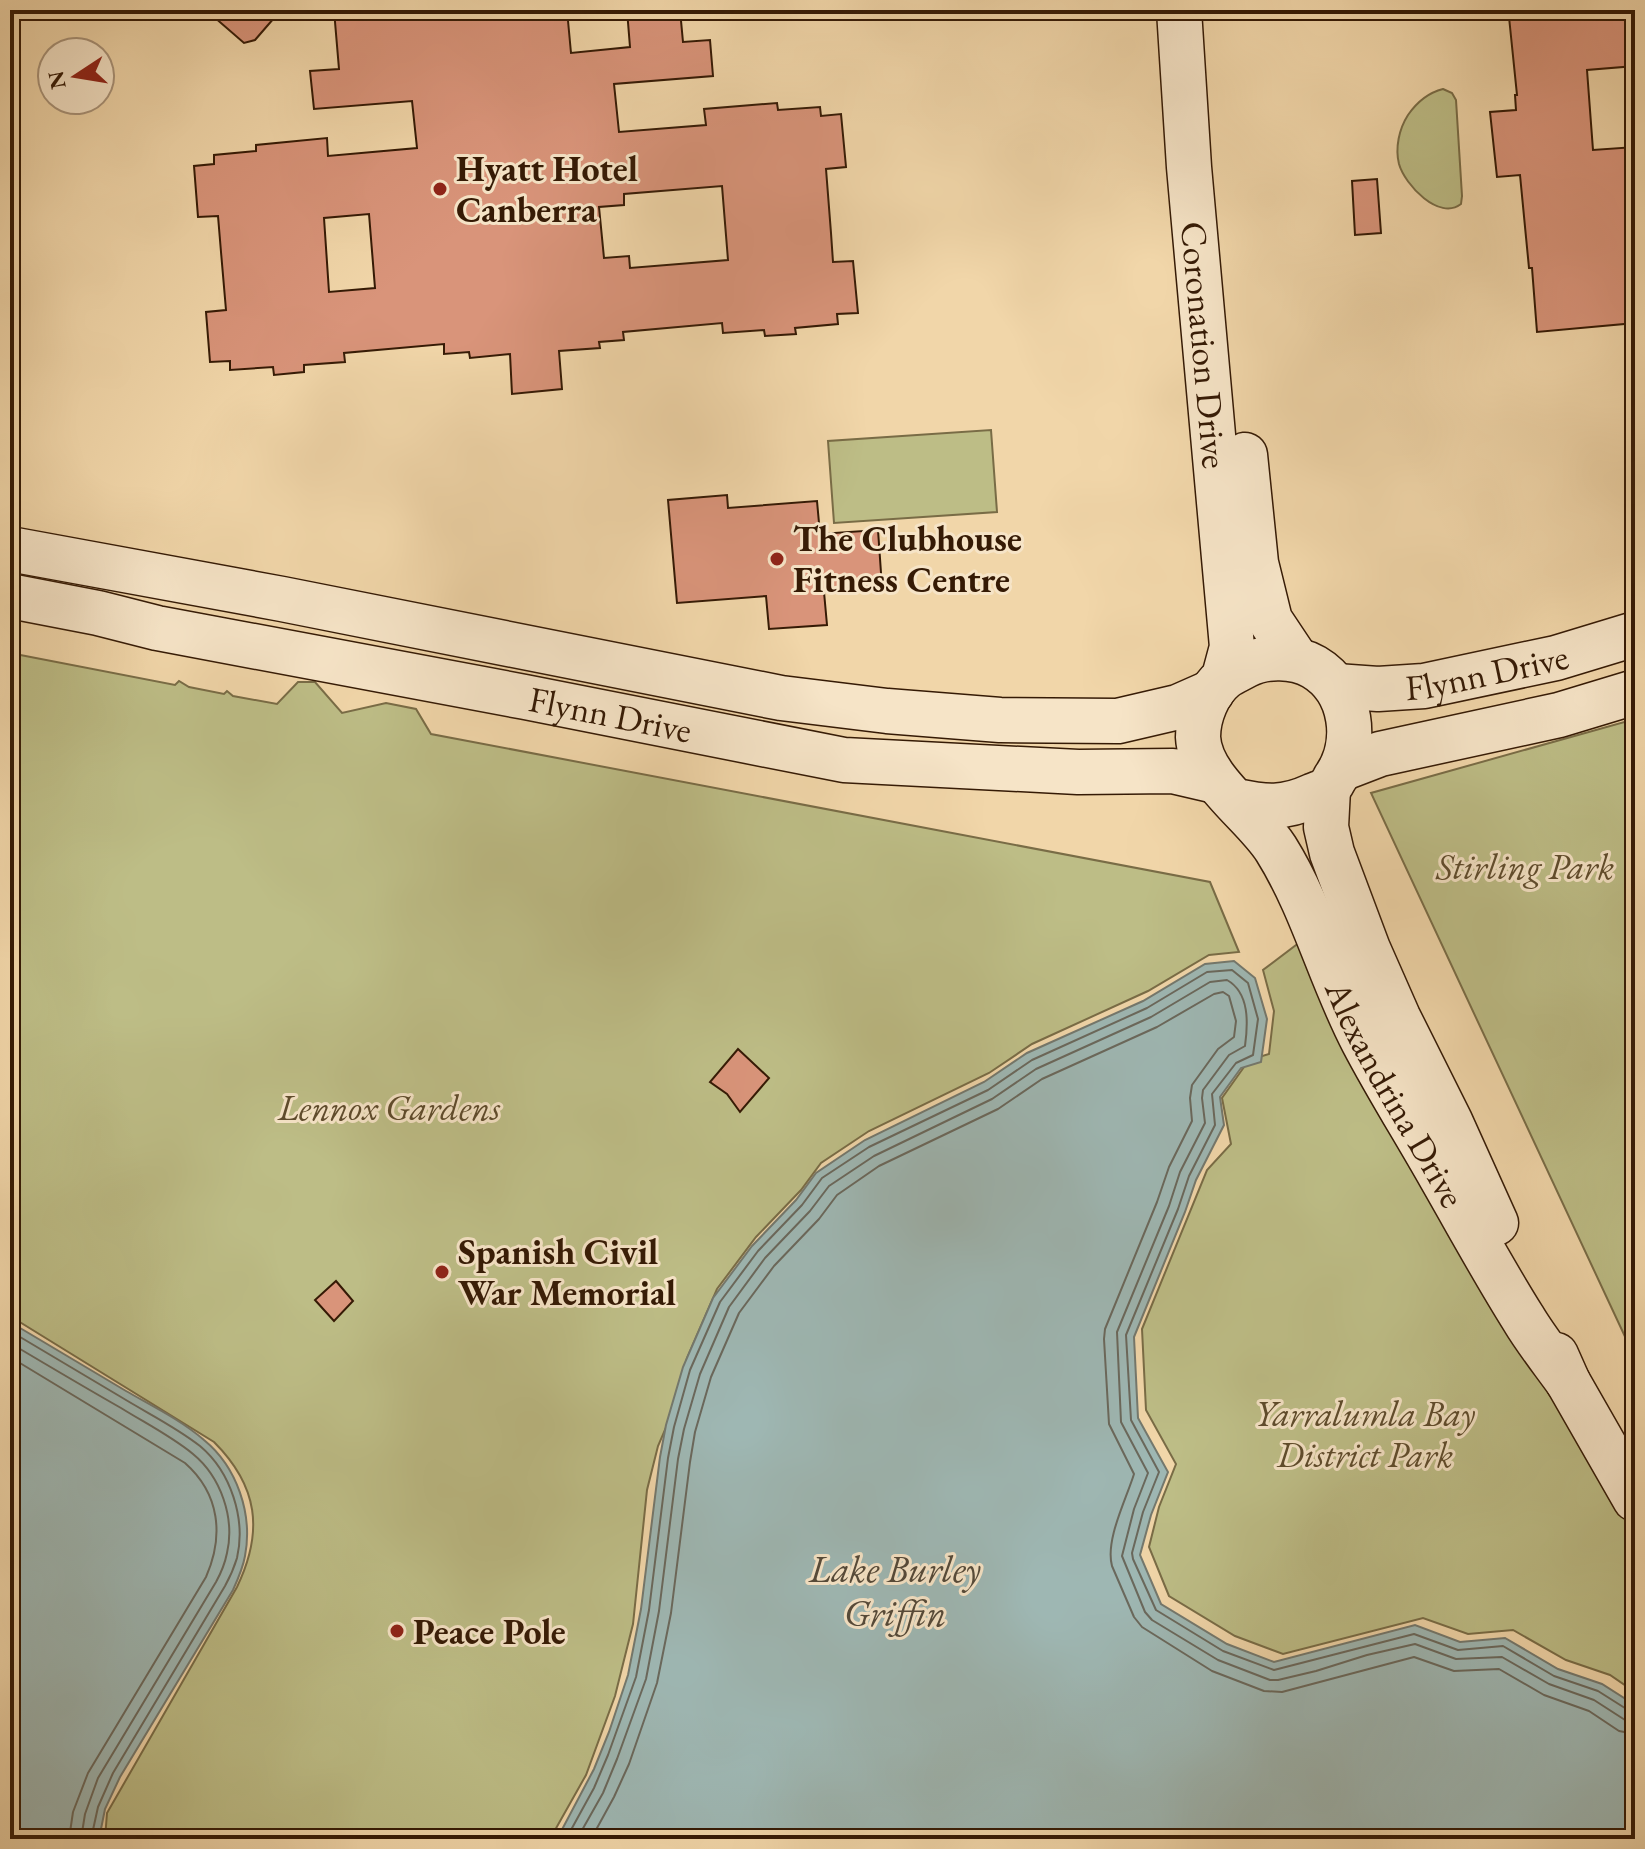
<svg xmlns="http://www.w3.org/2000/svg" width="1645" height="1849" font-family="'EB Garamond',serif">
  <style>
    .green { fill: #bdbd86; stroke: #796c46; stroke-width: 2 }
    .water { fill: #9eb7b3; stroke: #74786d; stroke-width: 2 }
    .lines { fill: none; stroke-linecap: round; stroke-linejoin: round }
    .shore { stroke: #6a685c; stroke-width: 2 }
    .building { fill: #d9947a; stroke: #351a05; stroke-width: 2; fill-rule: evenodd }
    .secondary-casing { stroke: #351a05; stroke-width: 47 }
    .secondary { stroke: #f6e4c7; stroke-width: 44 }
    .poi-dot { fill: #8f2418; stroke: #f6e4c7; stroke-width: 3 }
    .labels { text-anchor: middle; stroke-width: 6; stroke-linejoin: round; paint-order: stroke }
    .poi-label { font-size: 36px; font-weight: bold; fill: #351a05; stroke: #f6e4c7; text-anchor: start }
    .street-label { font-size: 36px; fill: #351a05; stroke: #f6e4c7 }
    .park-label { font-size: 36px; font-style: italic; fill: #5e4b2c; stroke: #f6e4c7 }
    .water-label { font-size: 38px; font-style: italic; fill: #544939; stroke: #f6e4c7 }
  </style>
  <rect width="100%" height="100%" fill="#f1d6a9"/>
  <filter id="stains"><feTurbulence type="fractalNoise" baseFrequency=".0025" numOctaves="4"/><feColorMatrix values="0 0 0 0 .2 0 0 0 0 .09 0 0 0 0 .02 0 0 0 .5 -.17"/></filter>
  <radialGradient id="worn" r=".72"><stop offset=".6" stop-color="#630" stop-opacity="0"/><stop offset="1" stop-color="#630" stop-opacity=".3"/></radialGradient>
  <g class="green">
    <path d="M1443,89L1452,93L1456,100L1462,196L1461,204C1439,221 1405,185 1399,164C1395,148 1399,129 1408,115C1417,102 1427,93 1443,89Z"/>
    <path d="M991,430L997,512L834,523L828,441Z"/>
    <path d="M10,653L175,685L179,681L189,687L224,694L227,691L233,696L277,704L298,682H315L342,713L386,703L416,709L431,734L1210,882L1239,952L1209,955L1148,991L1032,1044L989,1073L869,1131L821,1163L801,1190L756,1237L717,1289L687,1358L671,1416L658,1446L647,1490L633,1624L615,1696L586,1775L550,1839H105L107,1813L237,1587C264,1531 258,1486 214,1442L10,1316Z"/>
    <path d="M1635,719V1358L1371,793Z"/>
    <path d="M1304,939L1635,1518V1692L1610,1675L1566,1660L1513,1630L1468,1634L1423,1618L1283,1654L1235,1636L1169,1596L1149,1547L1159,1507L1176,1464L1146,1410L1142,1329L1207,1170L1231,1144L1222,1098L1249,1060L1269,1054L1274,1011L1263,970Z"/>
  </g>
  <g class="water">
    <path d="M1234,961L1255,978L1267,1019L1261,1062L1241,1068L1220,1097L1224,1125L1196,1180L1185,1212L1134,1337L1138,1418L1168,1472L1151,1515L1140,1555L1161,1604L1227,1644L1274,1662L1415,1625L1460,1642L1505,1638L1558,1669L1602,1684L1635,1705V1839H557L594,1769L609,1732L628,1675L641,1609L660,1457L666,1425L683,1367L713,1298L752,1246L796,1200L816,1173L865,1140L984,1082L1027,1053L1143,1001L1205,964Z"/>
    <path d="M10,1322C49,1345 87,1368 126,1391C152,1406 181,1420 204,1440C237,1467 253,1514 245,1556C243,1568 238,1579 233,1590L120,1777L105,1809L99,1839H10Z"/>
  </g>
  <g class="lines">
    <g class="shore">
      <path d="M10,1331C47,1353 84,1375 121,1397C147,1413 176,1427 200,1446C231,1472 246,1519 237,1558C234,1568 230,1577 225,1586L113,1773L98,1807L91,1839"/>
      <path d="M10,1343C47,1365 84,1387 121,1408C145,1423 171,1436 193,1454C221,1477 235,1518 227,1553C225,1563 221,1573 216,1582L98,1778L85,1814L81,1839"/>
      <path d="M10,1357L185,1463C220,1494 224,1536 206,1577L88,1773L73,1812L69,1839"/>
      <path d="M566,1839L594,1788L608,1755L636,1677L649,1610L668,1458L674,1427L690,1370L720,1302L758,1251L802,1205L822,1178L869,1147L988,1090L1032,1060L1147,1008L1207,972L1232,970L1248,983L1258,1019L1253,1055L1236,1063L1212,1094L1215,1125L1189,1176L1178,1209L1126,1335L1131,1420L1159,1472L1143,1512L1132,1553L1133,1559L1156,1610L1223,1651L1274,1670L1414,1634L1458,1650L1503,1646L1554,1676L1598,1691L1628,1710L1635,1712"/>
      <path d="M577,1839L603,1793L617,1759L646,1679L659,1611L678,1459L684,1429L700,1374L729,1307L765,1258L810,1211L829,1186L874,1156L992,1099L1036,1069L1151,1017L1210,982L1227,980C1250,993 1248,1024 1245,1046L1229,1055L1203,1090L1202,1098L1205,1123L1180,1172L1169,1206L1117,1332L1121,1422L1148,1473L1134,1509L1122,1556L1145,1612L1152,1620L1218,1660L1270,1680H1278L1316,1671L1367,1655L1415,1644L1456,1659L1502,1657L1549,1684L1594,1700L1625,1720L1635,1722"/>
      <path d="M591,1839L614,1797L629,1764L657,1683L671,1613L690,1462L695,1432L711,1377L739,1313L774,1266L819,1219L837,1195L879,1166L998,1109L1042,1079L1157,1027L1214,994L1223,992L1229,996L1236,1021L1234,1037L1218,1049L1192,1085L1190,1098L1192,1121L1169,1167L1157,1202L1105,1329L1104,1339L1109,1424L1134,1474C1126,1500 1105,1540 1112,1566L1134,1617L1142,1627L1212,1671L1264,1691L1282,1692L1414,1657L1454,1671L1499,1669L1544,1695L1589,1711L1619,1731L1635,1734"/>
    </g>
  </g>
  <g class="building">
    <path d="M206,10H281L255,40L244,43Z"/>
    <path d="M334,10H567L571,53L630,47L627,10H680L683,42L710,40L713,76L614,84L619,132L706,125L704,109L777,103L778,110L820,107L821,116L841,114L846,167L826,169L831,233L833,262L853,261L858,313L837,314L838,324L795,328L796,334L765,336L764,330L723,333L722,323L623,332L624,340L599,342L600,348L559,351L562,389L512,394L510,354L470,358L469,352L444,354V344L344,353L345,362L304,365V372L274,375L273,367L230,370V361L210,362L206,312L226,310L221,252L218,216L198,217L194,166L214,164V155L256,151V145L327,138L328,156L417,148L412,101L314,109L310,71L339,69ZM722,186L728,260L630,268L629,256L604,258L599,207L624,205V194ZM369,214L375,288L329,292L324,218Z"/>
    <path d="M1574,10H1635V66L1587,70L1593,150L1635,147V323L1537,332L1532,268H1529L1520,175L1497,177L1490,112L1516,110L1515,95H1517L1509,17Z"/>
    <path d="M1377,179L1381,233L1355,235L1352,181Z"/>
    <path d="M727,495L728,508L817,501L820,534L878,530L882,587L824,592L827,625L769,629L766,596L677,603L668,500Z"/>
    <path d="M738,1049L769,1078L740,1112L727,1094L710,1082Z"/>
    <path d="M336,1281L353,1301L334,1321L315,1300Z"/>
  </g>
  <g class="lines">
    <defs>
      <g id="secondary">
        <path id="s1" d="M1179,10L1189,167L1232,647L1224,677"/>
        <path d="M1245,455L1256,563L1270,620L1296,659"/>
        <path d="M10,549L282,599L781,698L887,711L1000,720L1118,721L1178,707L1212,692"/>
        <path id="s2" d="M10,596L98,613L157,628L525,697L844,760L1078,772L1173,771L1216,781"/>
        <path id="s3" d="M1336,686L1378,689L1424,686L1556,658L1635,634"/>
        <path d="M1341,769L1380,754L1559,715L1635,692"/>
        <path d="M1328,789L1326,827L1332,853L1368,949L1398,1017L1450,1121L1496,1223"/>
        <path id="s4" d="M1236,801C1265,807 1284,809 1312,796C1317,794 1324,792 1328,788C1331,786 1333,782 1335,778C1359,744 1353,690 1314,667C1295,656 1265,655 1245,666C1238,670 1230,673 1224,678C1208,691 1198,716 1198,737C1200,780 1253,813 1276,849C1313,908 1330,978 1363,1041C1387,1087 1415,1131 1441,1177C1468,1224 1494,1272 1523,1318C1536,1340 1553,1361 1568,1382"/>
        <path d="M1556,1355L1568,1382L1635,1499"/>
      </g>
    </defs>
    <use href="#secondary" class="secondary-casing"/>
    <use href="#secondary" class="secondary"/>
  </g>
  <g class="poi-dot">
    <circle cx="440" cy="189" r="8"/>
    <circle cx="777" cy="559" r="8"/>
    <circle cx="442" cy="1272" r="8"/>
    <circle cx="397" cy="1631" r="8"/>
  </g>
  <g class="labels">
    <g class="poi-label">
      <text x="456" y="181">Hyatt Hotel<tspan x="456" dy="41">Canberra</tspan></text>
      <text x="793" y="551">The Clubhouse<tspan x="793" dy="41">Fitness Centre</tspan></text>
      <text x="458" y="1264">Spanish Civil<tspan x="458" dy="41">War Memorial</tspan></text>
      <text x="413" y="1644">Peace Pole</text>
    </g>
    <g class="street-label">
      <text dy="13" stroke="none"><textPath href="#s1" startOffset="336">Coronation Drive</textPath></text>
      <text dy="13" stroke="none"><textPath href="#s3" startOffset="152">Flynn Drive</textPath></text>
      <text dy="13" stroke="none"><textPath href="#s2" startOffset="612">Flynn Drive</textPath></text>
      <text dy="13" stroke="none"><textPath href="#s4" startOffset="808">Alexandrina Drive</textPath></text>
    </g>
    <g class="park-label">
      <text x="1525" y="879">Stirling Park</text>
      <text x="389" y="1120">Lennox Gardens</text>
      <text x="1365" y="1426">Yarralumla Bay<tspan x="1365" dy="41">District Park</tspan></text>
    </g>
    <g class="water-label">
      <text x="895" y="1582">Lake Burley<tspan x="895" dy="44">Griffin</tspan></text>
    </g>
  </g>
  <rect width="1645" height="1849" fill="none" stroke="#f1d6a9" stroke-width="40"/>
  <rect x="12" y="12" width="1621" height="1825" fill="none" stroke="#351a05" stroke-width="4"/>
  <rect x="20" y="20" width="1605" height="1809" fill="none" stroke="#351a05" stroke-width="2"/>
  <g transform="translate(76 76) rotate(258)"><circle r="38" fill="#f6e4c7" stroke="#a99379" stroke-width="2"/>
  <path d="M0-6L14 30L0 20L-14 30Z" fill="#8f2418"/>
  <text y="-12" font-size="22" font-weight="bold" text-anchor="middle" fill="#351a05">N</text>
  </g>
  <rect width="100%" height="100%" filter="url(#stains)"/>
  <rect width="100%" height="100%" fill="url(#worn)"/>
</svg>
